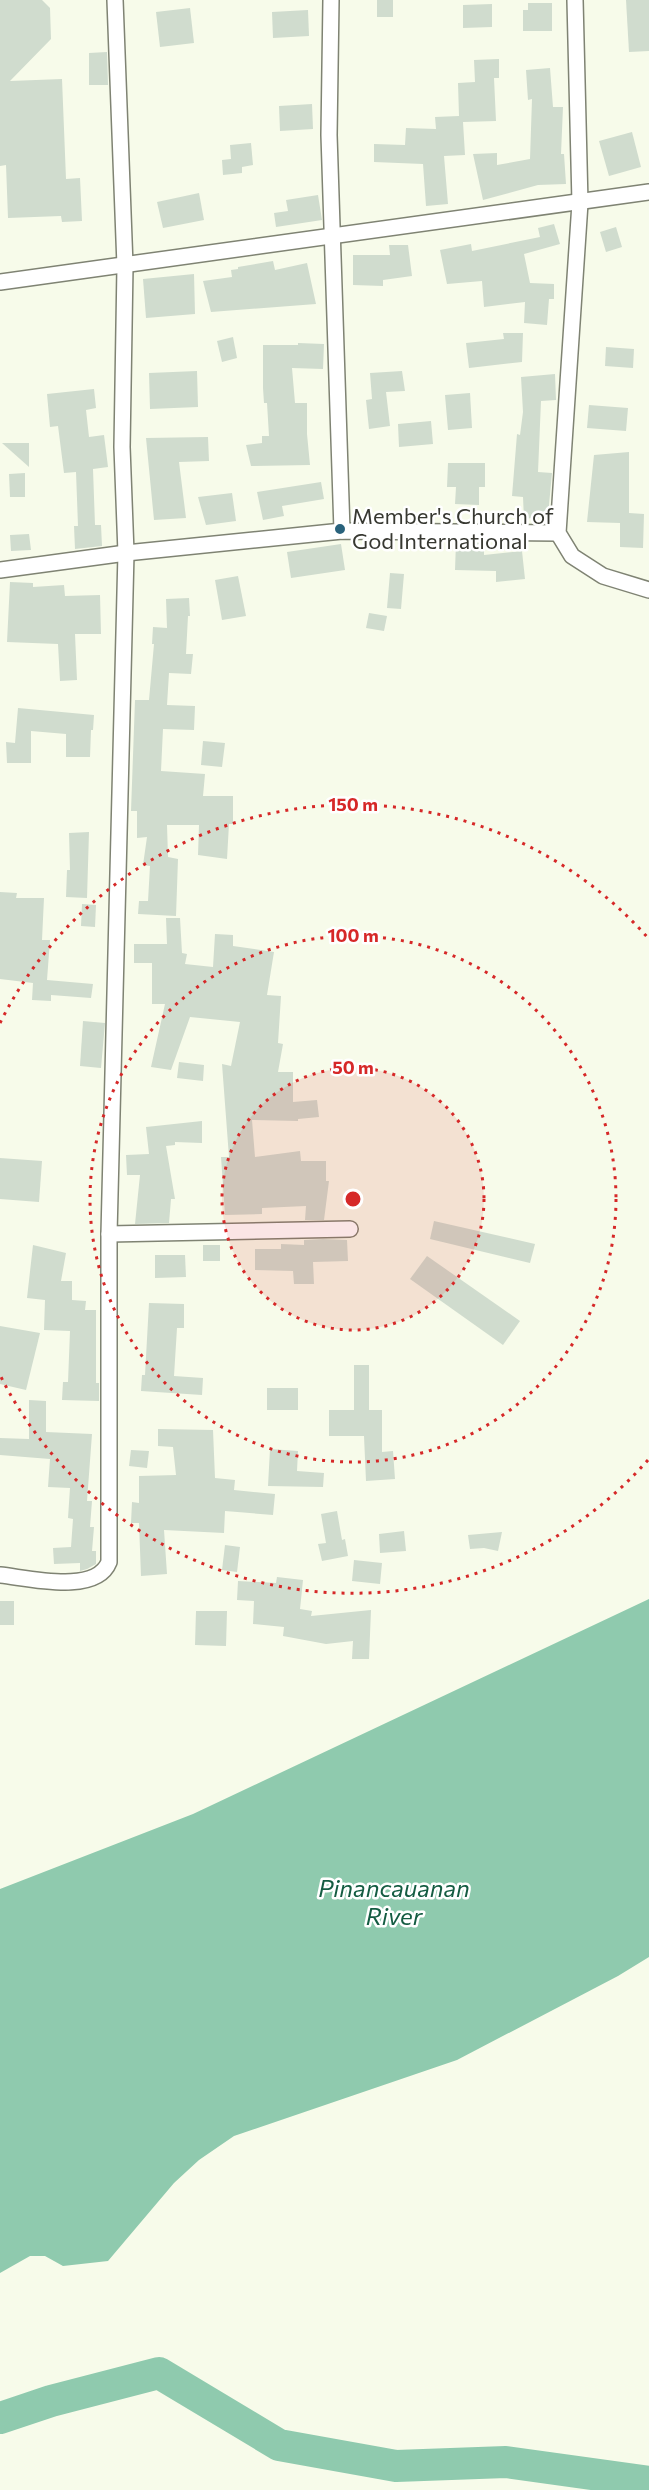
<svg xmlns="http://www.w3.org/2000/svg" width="649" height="2490" font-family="Commissioner,sans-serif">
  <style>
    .water { fill: #8fcaae }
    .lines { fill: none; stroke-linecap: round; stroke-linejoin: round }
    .river { stroke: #8fcaae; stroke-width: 32 }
    .building { fill: #d0dcce }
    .minor-casing { stroke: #7f8373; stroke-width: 18 }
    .minor { stroke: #fff; stroke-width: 15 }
    .ring { fill: none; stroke: #d62828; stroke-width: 3; stroke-dasharray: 3 6 }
    .poi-dot { fill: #29627c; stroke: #fff; stroke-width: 2 }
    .labels { text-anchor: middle; stroke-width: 5; stroke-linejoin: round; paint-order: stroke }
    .poi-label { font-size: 22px; fill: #373831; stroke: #fff; text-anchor: start }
    .water-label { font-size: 24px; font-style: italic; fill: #145c42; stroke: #fff }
    .centre { fill: #d62828; stroke: #fff; stroke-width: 3 }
    .ring-label { font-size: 18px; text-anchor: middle; font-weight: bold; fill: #d62828; stroke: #fff; stroke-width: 5; stroke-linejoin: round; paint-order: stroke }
  </style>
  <rect width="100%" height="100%" fill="#f7fbea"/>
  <path class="water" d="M649,1599V1957L618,1976L457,2060L234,2136L199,2160L174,2183L108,2261L63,2266L45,2256H30L0,2273V1889L193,1814Z"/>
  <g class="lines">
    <path class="river" d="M0,2418L51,2401L159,2373L279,2445L396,2466L506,2462L649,2482"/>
  </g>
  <g class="building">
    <path d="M0,0H42L50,8L51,39L10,81L62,79L66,179L80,178L82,221L62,222L61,216L8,218L6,165L0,166Z"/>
    <rect x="377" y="0" width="16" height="17"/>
    <path d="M626,0H649V51L629,52Z"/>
    <path d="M528,3H552V31H523V10H528Z"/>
    <path d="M492,4V27L463,28V5Z"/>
    <path d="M190,8L194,43L160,47L156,12Z"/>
    <path d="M308,10L309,36L273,38L272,12Z"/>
    <path d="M107,52L108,85H89V53Z"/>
    <path d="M499,59V78H494L496,121L463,122L465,155L444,156L448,204L426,206L423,164L374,162V144L405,145L406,128L436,129L435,117L459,116L458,83L475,82L474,60Z"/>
    <path d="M550,68L553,107H563L561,154H564L566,184L538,185L483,200L473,154L497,153V165L530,159L532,99L528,100L526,70Z"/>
    <path d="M312,104L313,129L280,131L279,106Z"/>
    <path d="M632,132L641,167L609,176L599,141Z"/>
    <path d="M251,143L253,165L242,167V173L223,175L222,160L231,159L230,145Z"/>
    <path d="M199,193L204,220L163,228L157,202Z"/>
    <path d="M318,195L322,220L276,227L274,213L288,211L286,200Z"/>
    <path d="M554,224L560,244L524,254L530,283L554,284V299H549L547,325L524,323L525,302L484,307L482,281L447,284L440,250L471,244L472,251L540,237L538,228Z"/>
    <path d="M616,227L622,247L606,252L600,232Z"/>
    <path d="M389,245H408L412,276L383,280V286L353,285V255H390Z"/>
    <path d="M273,261L275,270L307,263L316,304L211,312L203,281L232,277L231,270L238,269V267Z"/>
    <path d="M194,274L195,314L146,318L143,279Z"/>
    <path d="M503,333H523L522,362L469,368L466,343L504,339Z"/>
    <path d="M233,337L237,358L222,362L217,341Z"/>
    <path d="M298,343L324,344L323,369L292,368L295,403H307V434L310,465L251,466L246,445L262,443V436H269L267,403H264L263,388V345H298Z"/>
    <path d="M606,347L634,349L633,368L605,366Z"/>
    <path d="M197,371L198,407L150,409L149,373Z"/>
    <path d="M402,371L405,391L386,392L390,426L369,429L366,400L372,399L370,373Z"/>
    <path d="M555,374L556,400L541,401L538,472L552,473L548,516L524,519L523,497L512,496L517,434L520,435L523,412L521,377Z"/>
    <path d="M94,389L96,408L86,410L89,437L104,435L108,467L93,469L95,525H101L102,546L75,549L74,526H78L76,472L64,473L58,426L50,427L47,394Z"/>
    <path d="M470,393L472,428L448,430L445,395Z"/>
    <path d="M589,405L628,408L626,431L587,428Z"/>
    <path d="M431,421L433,444L399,447L398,424Z"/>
    <path d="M208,437L209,461L179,462L186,518L154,520L146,438Z"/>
    <path d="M2,443H29V467Z"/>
    <path d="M629,452V513L644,514L643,548L620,547V523L587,522L594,455Z"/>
    <path d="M448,463H485V487H479V505L455,504L456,487H447Z"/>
    <path d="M25,473V497H10L9,474Z"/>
    <path d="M321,482L324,499L282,506L284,516L263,520L257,492Z"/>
    <path d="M232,493L236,521L206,525L198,497Z"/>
    <path d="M29,534L31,550L11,551L10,535Z"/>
    <path d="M456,542L484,543V555L522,551L525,579L496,582V571L455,570Z"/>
    <path d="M341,544L345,570L291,578L287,552Z"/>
    <path d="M390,573L404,574L401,609L387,608Z"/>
    <path d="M238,576L246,616L222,620L215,580Z"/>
    <path d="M10,582L33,583V587L64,585L65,596L100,595L101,634H75L77,680L60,681L58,644L7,642Z"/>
    <path d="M189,598L190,616H188L186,654H193L191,674L169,673L167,705L195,706L194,730L163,729L161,771L205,774L203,796H233V824H229L227,859L198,855L199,825H167L168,857L178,859L176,916L138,914L139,901H148L150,866L143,865L147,837L137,838V811H131L135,700H149L154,644H152L153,627L167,628L166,599Z"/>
    <path d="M369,613L387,616L384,631L366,628Z"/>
    <path d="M18,708L94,715L93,730H91L90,757H66V734L31,731V763H7L6,742L15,743Z"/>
    <path d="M203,741L225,743L222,767L201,765Z"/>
    <path d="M89,832L87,898L66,897L67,870H70L69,833Z"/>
    <path d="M0,892L17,893L16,898H44L42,940H50L47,980L93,984L91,998L51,995V1001L32,1000L33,983L0,979Z"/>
    <path d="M82,904L96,905L95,927L81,926Z"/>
    <path d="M166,918H180L182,953L187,954L185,964L213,967L215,934L233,935V946L274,952L267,995L281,996L278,1043L283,1044L278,1072H293V1102L317,1100L319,1117L298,1119V1121L252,1120L255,1157L300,1151L301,1161H326V1181H329L324,1220H305L306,1206L262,1208V1214L225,1215L221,1157H229L222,1064L231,1066L240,1022L190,1017L171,1070L151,1067L165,1004H152V963H134V944H167Z"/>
    <path d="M83,1021L105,1023L101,1068L80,1066Z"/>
    <path d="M179,1062L204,1065L203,1081L177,1078Z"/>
    <path d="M202,1121V1143L175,1142V1145L166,1146L175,1199H171L169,1223L135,1224L140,1175H127L126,1155L149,1154L146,1127Z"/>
    <path d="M0,1158L42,1161L39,1202L0,1199Z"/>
    <path d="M434,1221L535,1244L530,1263L430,1239Z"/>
    <path d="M323,1239L347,1240L348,1261L313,1262L314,1284H294L293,1271L255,1270V1249H281V1244L304,1245V1240Z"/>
    <path d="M33,1245L66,1253L61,1281H72V1300L86,1301L85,1310H96V1383H99V1401L62,1400L63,1382H68L70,1331L44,1330L45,1300L27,1298Z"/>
    <rect x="203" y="1245" width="17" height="16"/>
    <path d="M155,1255H185L186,1277L155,1278Z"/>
    <path d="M427,1256L520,1321L503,1345L410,1279Z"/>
    <path d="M149,1303L184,1304V1328H177L174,1376L203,1378L202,1395L141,1391L142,1375H145Z"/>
    <path d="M0,1326L40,1333L26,1390L0,1384Z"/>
    <path d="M354,1365H369V1410H382V1452L393,1451L395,1479L366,1481L364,1436H329V1410H354Z"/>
    <rect x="267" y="1388" width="31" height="22"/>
    <path d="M29,1400L46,1401V1432L92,1434L87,1501H92L90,1527H94L92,1551H96V1564L87,1569L80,1571V1563L54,1564L53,1548L71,1547L73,1519L68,1518L70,1488L48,1487L50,1459L0,1455V1438L29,1439Z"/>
    <path d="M158,1429L213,1430L215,1478L235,1480L234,1490L275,1494L273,1515L225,1511L224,1533L164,1530L167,1574L141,1576L139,1523H131L132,1502L139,1503V1476L176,1475L173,1447L158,1446Z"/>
    <path d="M270,1449L298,1451L297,1471L324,1473L323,1487L268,1486Z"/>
    <path d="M131,1450L149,1451L147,1468L129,1466Z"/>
    <path d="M337,1511L342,1540L345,1539L348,1556L322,1561L318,1544L326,1543L321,1514Z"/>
    <path d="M404,1531L406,1551L380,1553L379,1534Z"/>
    <path d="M502,1532L498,1551L484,1548L470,1549L468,1535Z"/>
    <path d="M225,1545L240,1547L237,1572L222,1570Z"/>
    <path d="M354,1560L382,1563L380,1584L352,1581Z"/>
    <path d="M277,1577L303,1580L300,1609L312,1611L311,1616L371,1610L369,1659H352L353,1641L326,1644L283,1636L284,1627L253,1624L254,1601L237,1600L238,1581L276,1583Z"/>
    <rect x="0" y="1601" width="14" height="24"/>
    <path d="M196,1611H227L226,1646L195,1645Z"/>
  </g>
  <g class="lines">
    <defs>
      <g id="minor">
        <path d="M331,0L329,135L342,531"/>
        <path d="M575,0L580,203L558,533L572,556L603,576L649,590"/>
        <path d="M0,282L649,192"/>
        <path d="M0,570L126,553L342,531L558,533"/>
        <path d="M109,1234L350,1229"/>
        <path d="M0,1575C29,1578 96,1595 109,1562V1234L126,553L122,447L125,266L115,0"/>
      </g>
    </defs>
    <use href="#minor" class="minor-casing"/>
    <use href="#minor" class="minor"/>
  </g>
  <circle cx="353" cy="1199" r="131" fill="#d62828" fill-opacity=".12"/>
  <g class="ring">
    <circle cx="353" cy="1199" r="131"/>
    <circle cx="353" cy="1199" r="263"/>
    <path d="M648 1460A394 394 0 0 1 0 1375M0 1023A394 394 0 0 1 648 938"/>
  </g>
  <circle class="poi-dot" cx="340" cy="529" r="6"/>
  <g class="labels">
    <g class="poi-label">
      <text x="352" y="524">Member's Church of<tspan x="352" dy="25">God International</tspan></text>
    </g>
    <g class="water-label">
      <text x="394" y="1897">Pinancauanan<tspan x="394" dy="28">River</tspan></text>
    </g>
  </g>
  <circle cx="353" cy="1199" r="9" class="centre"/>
  <g class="ring-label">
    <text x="353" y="811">150 m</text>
    <text x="353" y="942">100 m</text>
    <text x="353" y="1074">50 m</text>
  </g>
</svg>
